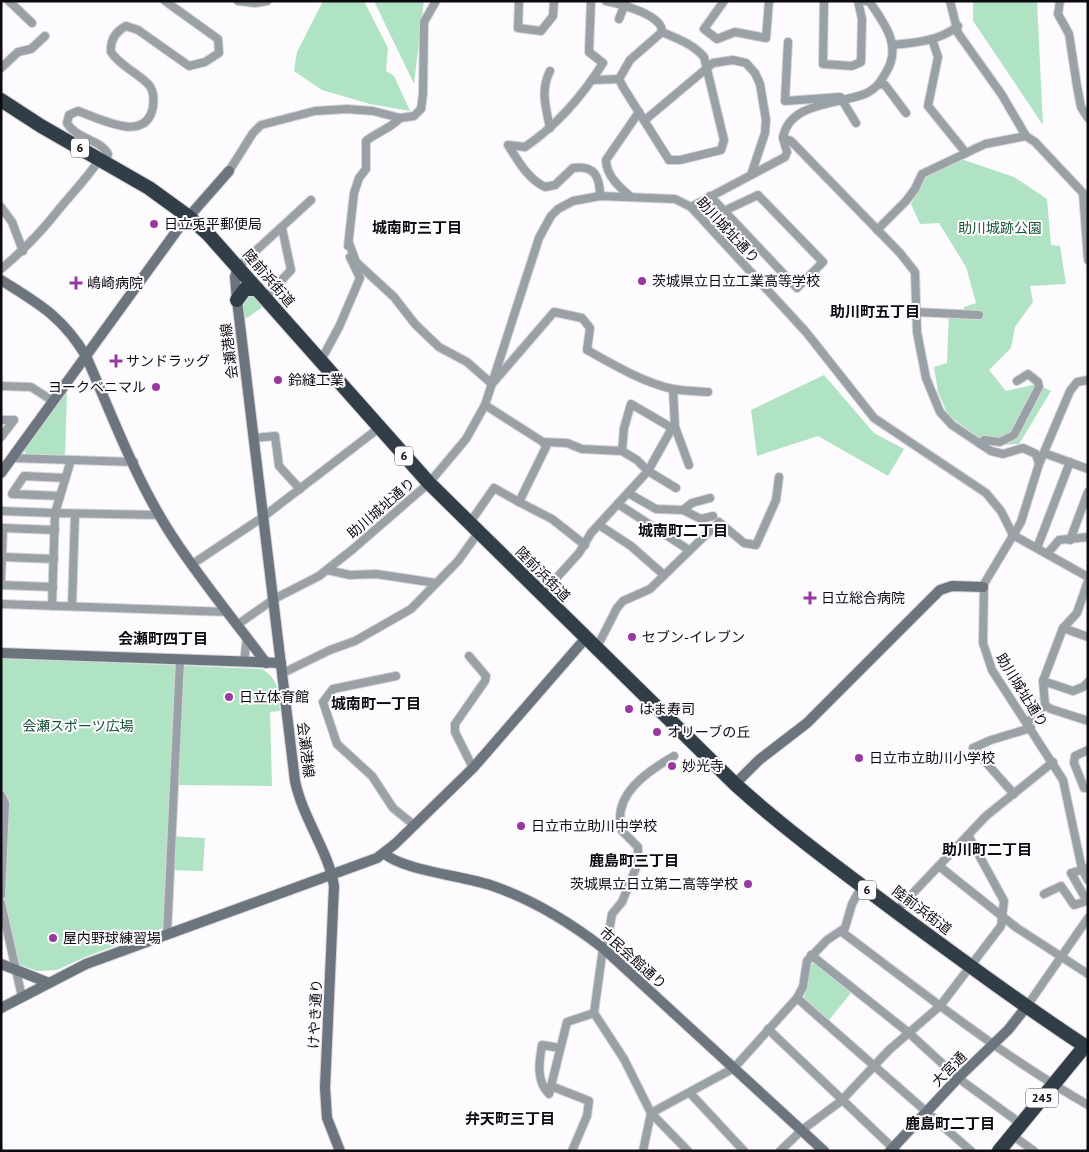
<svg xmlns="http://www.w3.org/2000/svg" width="1089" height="1152" font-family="'PT Sans','Noto Sans JP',sans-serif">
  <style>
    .green { fill: #b0e3c4 }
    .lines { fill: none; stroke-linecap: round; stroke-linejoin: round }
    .street-casing { stroke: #d7d5d8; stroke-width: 10 }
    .secondary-casing { stroke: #d7d5d8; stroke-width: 12 }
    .highway-casing { stroke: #d7d5d8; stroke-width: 16 }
    .street { stroke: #9aa1a6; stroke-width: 8 }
    .secondary { stroke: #6c757d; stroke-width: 10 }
    .highway { stroke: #313e48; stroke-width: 14 }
    .poi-dot { fill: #9938a0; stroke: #fdfbfe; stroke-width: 2 }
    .labels { text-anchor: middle; stroke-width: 4; stroke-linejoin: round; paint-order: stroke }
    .shield { fill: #fdfbfe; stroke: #565357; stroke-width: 1 }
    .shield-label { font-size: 12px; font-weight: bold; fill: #0e0b10 }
    .poi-label { font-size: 14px; fill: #0e0b10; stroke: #fdfbfe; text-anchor: start }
    .park-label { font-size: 14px; fill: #175537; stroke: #fdfbfe }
    .street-label { font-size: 14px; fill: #0e0b10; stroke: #fdfbfe }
    .neighbourhood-label { font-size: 15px; font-weight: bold; fill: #0e0b10; stroke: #fdfbfe }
  </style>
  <rect width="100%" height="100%" fill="#fdfbfe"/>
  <g class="green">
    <path d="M323,1H364L388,48L386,71L394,76L410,111L370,104L322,90L294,71L297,52Z"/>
    <path d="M374,1H424L414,84Z"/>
    <path d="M973,1H1037L1043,125L973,21Z"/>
    <path d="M961,159L1014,177L1047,199L1051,245L1060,246L1066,284L1030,286L1033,302L1015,327L1011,348L989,370L1006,391L1037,384L1051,391L1019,444L990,446L948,415L938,392L934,367L947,363L949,311L963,312L964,307L976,303L966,267L939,223L920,224L911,204L927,176Z"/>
    <path d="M253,292L264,306L247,318L242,316L240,300Z"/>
    <path d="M824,375L874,433L904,449L888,476L818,436L757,456L751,410Z"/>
    <path d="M63,393H67L65,456L27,454L22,449Z"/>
    <path d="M1,658L262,669C280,681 278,691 280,711L270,712L272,786L172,785L169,836L205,838L203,871L166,870L163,928L85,957L57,970L37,971L17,964L3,901L8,803L1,787Z"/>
    <path d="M814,961L851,993L829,1020L804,998C808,986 806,970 814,961Z"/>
  </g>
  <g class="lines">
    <defs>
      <g id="street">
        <path d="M9,1L32,23"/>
        <path d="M238,1L255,3L267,1"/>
        <path d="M519,1L518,28L541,31L553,16L554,1"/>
        <path d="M591,1L589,52L603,63C583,95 556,126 525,147L508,145C518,161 528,179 545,187L555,185L573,168C594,165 600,176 600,196"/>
        <path d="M606,1C621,4 663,15 662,32"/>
        <path d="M724,1L704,29L717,39L735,32L766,38L769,1"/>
        <path d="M824,1L823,64L852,66L861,62L862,19L858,1"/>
        <path d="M950,1L958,33L1002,95L1026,136L1035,142L1083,193L1088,260"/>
        <path d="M1060,1L1058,14L1069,34L1077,86L1081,107L1088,118"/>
        <path d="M619,19L626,1"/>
        <path d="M662,32C678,39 693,44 704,57L724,140L721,150L680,160H669L623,87L619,79L630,60Z"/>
        <path d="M932,39L938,57L928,106L966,153"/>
        <path d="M788,42L785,101L840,97L843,99"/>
        <path d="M892,45C914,43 940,41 958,26"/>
        <path d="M1,68L18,52L31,49L45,36"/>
        <path d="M550,71C540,90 546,108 550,128"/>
        <path d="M593,80L619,79"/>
        <path d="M879,84L885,85L906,113"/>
        <path d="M842,100L856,123"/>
        <path d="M645,120L713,63L733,60L746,63L755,73L760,84L766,120L765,133L751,175"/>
        <path d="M783,138C789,101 840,105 867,93C875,89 881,82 885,74C903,47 885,24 869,1H865"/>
        <path d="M106,163L108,154C100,139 76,139 67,123L69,115L78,111C101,119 146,144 153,107C154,99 154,91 149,85C137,72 121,67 111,52C110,40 115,32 126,26L138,30L189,66L205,62L219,53L218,39L165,1"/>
        <path d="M229,171L253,133L261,125L315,111L347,109L373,111L400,118L414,116L421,109L423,94L424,22L436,1"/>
        <path d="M630,196C619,187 606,175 606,160L639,112"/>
        <path d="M710,196L797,288L823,262L758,195L724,211"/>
        <path d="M1,207L12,222L23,251"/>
        <path d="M691,207L785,157L787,152L783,138L791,141L900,253L915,272L917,332L926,378L940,412L952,425L991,451L1003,454L1023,448L1036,454L1039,464L1021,522L984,584L983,643L992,670L1063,780L1082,869L1088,880"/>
        <path d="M877,230L906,201L915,189L922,174L985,144L1026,136"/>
        <path d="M349,243L356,262L394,297L415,324L439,347L467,362L492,384L554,312L582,318L590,328L587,350C614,365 642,382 673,389C684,391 697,391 708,392"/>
        <path d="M348,246L354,193L359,178L366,169V141C377,132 390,129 400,118"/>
        <path d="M238,267L311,200"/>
        <path d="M1,269C24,250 42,231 60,208C74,191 88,177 99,160"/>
        <path d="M265,298L291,270L282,228"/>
        <path d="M916,312L979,315"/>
        <path d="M320,362L339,327L360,278L350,257"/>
        <path d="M1,386L31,387L53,401"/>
        <path d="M673,389L675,427L689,465"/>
        <path d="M1,420H14L1,437"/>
        <path d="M672,428L648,471L637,460L622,451L624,428L631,404L672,428L676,430"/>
        <path d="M254,438L275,436L279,466L300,489"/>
        <path d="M543,442L567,443L582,449L622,451"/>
        <path d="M980,444L984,440L1000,442L1014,435L1039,387L1038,382L1028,374L1017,381"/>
        <path d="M1044,453L1088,469"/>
        <path d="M12,458L134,462"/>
        <path d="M1039,464L1070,391L1077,382L1088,380"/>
        <path d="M628,493L656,509L683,510L701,519L713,516"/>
        <path d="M60,496L12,494L24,476L65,478"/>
        <path d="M519,502L552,519L585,545"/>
        <path d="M618,504L689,550"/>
        <path d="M683,510L692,503L710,498"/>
        <path d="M1,511L55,513L71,460"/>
        <path d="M469,524L494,488L519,502L546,447L543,442L485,405"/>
        <path d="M599,525L631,546L664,575"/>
        <path d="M1013,535L1088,577"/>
        <path d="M1070,540L1088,492"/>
        <path d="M1037,548L1070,462"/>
        <path d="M1047,554L1059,540L1088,537"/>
        <path d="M2,557L54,559"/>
        <path d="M191,565L263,517L379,428"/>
        <path d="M327,570L350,575L376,574L436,583"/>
        <path d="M1,579L3,528L55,530"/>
        <path d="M1,585L53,587"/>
        <path d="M541,595L579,553L591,533L648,471L676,488"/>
        <path d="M1,604L228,612"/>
        <path d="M52,606L55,513L160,515"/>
        <path d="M72,606L75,514"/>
        <path d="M237,625L274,599L319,576L353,549L429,483L466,439L485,405L539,238L551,216L558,209L573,201L600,196L675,199L691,207L806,332L874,418L986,493L1001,511L1013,535"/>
        <path d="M1063,628L1088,637"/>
        <path d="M596,649L617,608L623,601L650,589L719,522L744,543L756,545L776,500L779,477"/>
        <path d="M469,656L486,676L485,681L455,724V732L473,768"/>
        <path d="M244,662L247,637"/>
        <path d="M283,673L330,650L355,641L411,609L458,561L478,533"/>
        <path d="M396,676L333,689L323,702L337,744L372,776L393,808L414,825"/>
        <path d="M1043,681L1073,691L1083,687L1088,682"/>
        <path d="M1045,705L1051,709L1088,721"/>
        <path d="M1027,722L1036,716L1045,705L1043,681L1063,628L1077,613L1088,581"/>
        <path d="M1088,750L1075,756L1074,763L1084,788H1088"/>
        <path d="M674,756C648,771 611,795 622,831L638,847V863L622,902L612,914L607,943L603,948L594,1013L624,1059L651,1113L688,1151"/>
        <path d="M1014,794L973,748L991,740L1031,728"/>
        <path d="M1,795L5,803L1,895"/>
        <path d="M939,866L1017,928L1088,974"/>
        <path d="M1044,894L1061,886L1074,905L1087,901L1071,873L1088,868"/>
        <path d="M1,903L22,997"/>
        <path d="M896,911L968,835"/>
        <path d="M842,932C922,992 1001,1055 1088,1105"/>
        <path d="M167,935L180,660"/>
        <path d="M811,955L909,1033L958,1078L1021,1124"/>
        <path d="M797,998L971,1151"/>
        <path d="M1027,1006L1088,918"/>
        <path d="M768,1029L896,1151"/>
        <path d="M560,1048L542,1045C539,1062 536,1081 549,1094L567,1022L594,1013"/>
        <path d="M551,1086L589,1101L587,1116L572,1151"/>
        <path d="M690,1093L744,1151"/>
        <path d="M1012,1135L1034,1151"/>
        <path d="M643,1151L651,1113L734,1068L797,998L803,987L807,961L827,940L845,928L852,904L862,886"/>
        <path d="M780,1151L802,1130L841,1101L889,1050L940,1006L1001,926L1004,901L968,835L986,816L1053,762"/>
      </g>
      <g id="secondary">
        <path d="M238,267L235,277L237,300L295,781C303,819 329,852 334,886L325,1088L327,1118L340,1151"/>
        <path d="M1,280C39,304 62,316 86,356C111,413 134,475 167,528C196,575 233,618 266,663"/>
        <path d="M1,473L178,229L229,171"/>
        <path d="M1,653L281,663"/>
        <path d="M735,784L759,760L807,723L940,590L952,586L983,587"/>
        <path d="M384,853C401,870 464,876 490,885C532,899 568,921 603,948L824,1151"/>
        <path d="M1,964L49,983"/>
        <path d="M1,1008L86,964L377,858L395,844L473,768L585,639"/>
        <path d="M890,1151L958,1078L1008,1030L1027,1006"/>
      </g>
      <g id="highway">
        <path d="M1,100L41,126L149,188L189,217L208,234L429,483L735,784C788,832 845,873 902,916C963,961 1024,1006 1088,1048"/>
        <path d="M237,300L245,289H257"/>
        <path d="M999,1151L1085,1046"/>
      </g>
    </defs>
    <use href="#street" class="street-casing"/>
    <use href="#secondary" class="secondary-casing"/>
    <use href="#highway" class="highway-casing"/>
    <use href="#street" class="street"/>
    <use href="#secondary" class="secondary"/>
    <use href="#highway" class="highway"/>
  </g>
  <g class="poi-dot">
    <circle cx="154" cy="224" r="5"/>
    <circle cx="642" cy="281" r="5"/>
    <path d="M73.5 275.5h5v5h5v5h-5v5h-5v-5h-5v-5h5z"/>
    <path d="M113.5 353.5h5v5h5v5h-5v5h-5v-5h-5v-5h5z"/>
    <circle cx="278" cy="380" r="5"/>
    <circle cx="156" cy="387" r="5"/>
    <path d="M807.5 590.5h5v5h5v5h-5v5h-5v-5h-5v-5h5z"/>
    <circle cx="632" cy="637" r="5"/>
    <circle cx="229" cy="697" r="5"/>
    <circle cx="629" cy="709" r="5"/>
    <circle cx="657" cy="732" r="5"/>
    <circle cx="859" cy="758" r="5"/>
    <circle cx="672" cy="766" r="5"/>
    <circle cx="521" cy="826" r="5"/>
    <circle cx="748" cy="884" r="5"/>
    <circle cx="53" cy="938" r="5"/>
  </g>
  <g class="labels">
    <g class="shield">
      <rect x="71" y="138.5" width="18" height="19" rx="4"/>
      <rect x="395" y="446.5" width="18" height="19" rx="4"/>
      <rect x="858" y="880.5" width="18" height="19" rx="4"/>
      <rect x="1026" y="1088.5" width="32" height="19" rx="4"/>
    </g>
    <g class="shield-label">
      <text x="80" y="152">6</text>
      <text x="404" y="460">6</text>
      <text x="867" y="894">6</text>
      <text x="1042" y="1102">245</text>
    </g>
    <g class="poi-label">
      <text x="164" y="229">日立兎平郵便局</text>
      <text x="652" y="286">茨城県立日立工業高等学校</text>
      <text x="87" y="288">嶋崎病院</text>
      <text x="126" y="366">サンドラッグ</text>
      <text x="288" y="385">鈴縫工業</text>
      <text x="146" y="392" text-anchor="end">ヨークベニマル</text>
      <text x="821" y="603">日立総合病院</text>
      <text x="642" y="642">セブン-イレブン</text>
      <text x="239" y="702">日立体育館</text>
      <text x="639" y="714">はま寿司</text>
      <text x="667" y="737">オリーブの丘</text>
      <text x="869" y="763">日立市立助川小学校</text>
      <text x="682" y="771">妙光寺</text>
      <text x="531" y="831">日立市立助川中学校</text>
      <text x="738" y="889" text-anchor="end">茨城県立日立第二高等学校</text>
      <text x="63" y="943">屋内野球練習場</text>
    </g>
    <g class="park-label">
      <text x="1000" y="233">助川城跡公園</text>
      <text x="78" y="731">会瀬スポーツ広場</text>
    </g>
    <g class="street-label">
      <text transform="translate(728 230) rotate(47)" y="5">助川城址通り</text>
      <text transform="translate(269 278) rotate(49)" y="5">陸前浜街道</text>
      <text transform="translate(229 351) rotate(-97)" y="5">会瀬港線</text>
      <text transform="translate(381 508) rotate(-41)" y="5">助川城址通り</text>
      <text transform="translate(543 574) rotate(45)" y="5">陸前浜街道</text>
      <text transform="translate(1022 690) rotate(58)" y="5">助川城址通り</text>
      <text transform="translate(306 750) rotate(83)" y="5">会瀬港線</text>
      <text transform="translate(922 910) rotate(37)" y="5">陸前浜街道</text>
      <text transform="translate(633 958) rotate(42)" y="5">市民会館通り</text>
      <text transform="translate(315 1014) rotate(-87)" y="5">けやき通り</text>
      <text transform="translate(949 1069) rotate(-45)" y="5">大宮通</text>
    </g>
    <g class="neighbourhood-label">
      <text x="417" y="233">城南町三丁目</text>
      <text x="875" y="317">助川町五丁目</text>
      <text x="683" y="536">城南町二丁目</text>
      <text x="163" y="644">会瀬町四丁目</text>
      <text x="376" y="709">城南町一丁目</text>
      <text x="987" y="855">助川町二丁目</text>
      <text x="634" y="866">鹿島町三丁目</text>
      <text x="510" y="1124">弁天町三丁目</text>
      <text x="950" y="1129">鹿島町二丁目</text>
    </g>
  </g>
  <rect width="1089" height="1152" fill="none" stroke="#0e0b10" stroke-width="5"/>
</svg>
